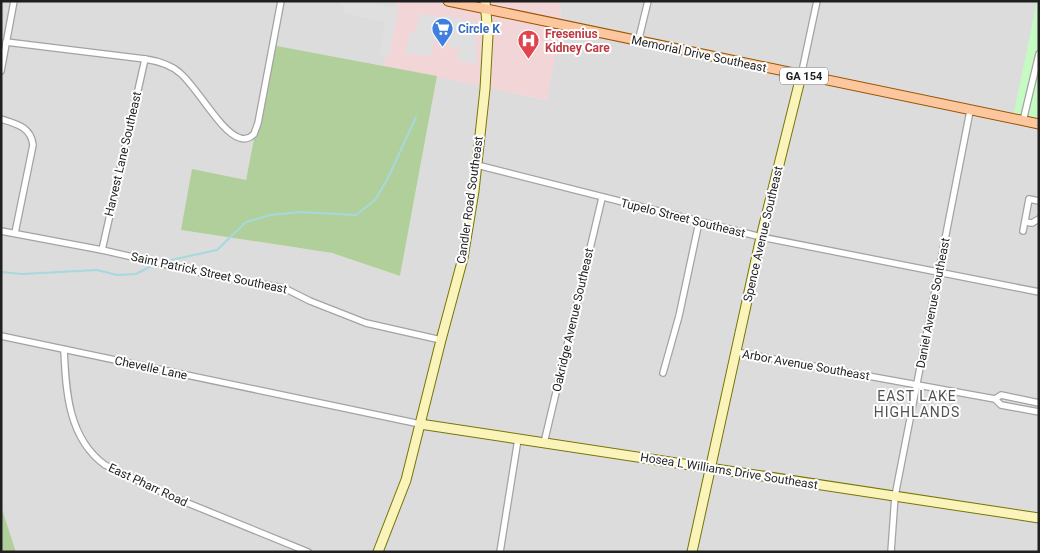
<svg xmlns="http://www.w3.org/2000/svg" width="1040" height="553" font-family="Roboto,sans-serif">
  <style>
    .residential { fill: #dddcdc }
    .commercial { fill: #f1d5d7 }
    .forest { fill: #b1cf9a }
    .park { fill: #c6fac3 }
    .parking { fill: #dfdfdf }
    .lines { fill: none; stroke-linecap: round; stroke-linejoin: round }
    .stream { stroke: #a6d8dd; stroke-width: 2 }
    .street-casing { stroke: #a3a3a3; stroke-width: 8 }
    .secondary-casing { stroke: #777505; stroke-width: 11 }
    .primary-casing { stroke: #9a5300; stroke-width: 11 }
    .street { stroke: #fff; stroke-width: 5.5 }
    .secondary { stroke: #faf4ba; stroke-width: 9 }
    .primary { stroke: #fcc79e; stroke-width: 9 }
    .labels { text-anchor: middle; stroke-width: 4; stroke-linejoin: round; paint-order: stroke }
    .shield { fill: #fff; stroke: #626262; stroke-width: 1 }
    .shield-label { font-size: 11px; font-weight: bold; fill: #1f1f1f }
    .shop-label { font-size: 12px; font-weight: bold; fill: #366cbe; stroke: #fff; text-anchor: start }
    .health-label { font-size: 12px; font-weight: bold; fill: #be3a42; stroke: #fff; text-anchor: start }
    .street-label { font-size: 12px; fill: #1f1f1f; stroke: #fff }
    .neighbourhood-label { font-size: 14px; letter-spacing: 1px; fill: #525252; stroke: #fff }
  </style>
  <rect width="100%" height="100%" fill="#f0ebe5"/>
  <path class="residential" d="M1,1H397L384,66L272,45L246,180L181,230L332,253L400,276L437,76L546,100L561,26L560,1H1038L1039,552H16L1,506Z"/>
  <path class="commercial" d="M397,1H466L478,3L479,1H560L561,26L547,100L384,66Z"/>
  <g class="forest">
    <path d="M272,45L437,76L400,276L332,253L181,230L192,169L246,180Z"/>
    <path d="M1,506L16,552H1Z"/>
  </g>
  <path class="park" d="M1037,1H1039V127L1012,122Z"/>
  <g class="parking">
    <path d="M340,1H359L399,8L389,56L379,55L385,22L343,13L344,6L340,5Z"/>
    <path d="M419,14L442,17L443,15L476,22V64L457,60L459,49L449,47L450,42L435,38L430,56L405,53L410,33H416Z"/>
  </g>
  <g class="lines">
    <g class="stream">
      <path d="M162,262L217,250L246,222L270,215L300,212L356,215L375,200L388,178L416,117"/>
      <path d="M1,272L22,274L97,270L117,275L136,274L155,264"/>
    </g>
    <defs>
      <g id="street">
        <path d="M6,42L145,59C158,61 170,64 180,73C197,87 221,133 240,138C246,140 250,138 254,134L258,123L281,1"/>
        <path d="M638,42L648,1"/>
        <path d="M1,71L14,1"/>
        <path d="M801,76L817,1"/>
        <path d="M1,119C17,124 31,127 33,145L15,233"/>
        <path d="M1023,121L1039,54"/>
        <path d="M477,165L761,237L1039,292"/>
        <path d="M1025,222L1032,223L1039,219"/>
        <path d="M1,231L102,250L207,274L284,288L310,301L366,323L441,340"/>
        <path d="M1023,231L1029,199L1039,201"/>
        <path d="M102,250L145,59"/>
        <path d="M1,336L420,424"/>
        <path d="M64,350C66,391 68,438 105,465L168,495L308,552"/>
        <path d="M736,352L995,399L1001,405L1039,412"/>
        <path d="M663,373L679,316L699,222"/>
        <path d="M995,399L1001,395L1039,403"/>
        <path d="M544,443L602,198"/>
        <path d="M500,552L518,439"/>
        <path d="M891,552L895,496L970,111"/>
      </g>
      <g id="secondary">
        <path d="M420,424L1039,518"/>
        <path d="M378,552L406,480L441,340L463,258L474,191L485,89L488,35L485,1"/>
        <path d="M692,552L761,237L801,76"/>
      </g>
      <path id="primary" d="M448,1L1039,124"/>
    </defs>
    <use href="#street" class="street-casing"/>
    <use href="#secondary" class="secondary-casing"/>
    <use href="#primary" class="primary-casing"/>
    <use href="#street" class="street"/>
    <use href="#secondary" class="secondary"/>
    <use href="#primary" class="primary"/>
  </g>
  <defs>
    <symbol id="supermarket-pin" viewBox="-11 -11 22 30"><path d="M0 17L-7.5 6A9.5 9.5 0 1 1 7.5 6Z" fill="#3f7fe0" stroke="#fff"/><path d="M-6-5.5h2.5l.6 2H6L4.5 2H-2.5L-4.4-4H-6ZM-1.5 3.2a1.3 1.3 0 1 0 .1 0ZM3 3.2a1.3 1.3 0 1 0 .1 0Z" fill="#fff"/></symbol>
    <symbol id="hospital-pin" viewBox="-11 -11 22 30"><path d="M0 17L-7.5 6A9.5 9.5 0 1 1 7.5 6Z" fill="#e0444e" stroke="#fff"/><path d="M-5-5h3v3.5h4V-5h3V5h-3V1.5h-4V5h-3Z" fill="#fff"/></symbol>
  </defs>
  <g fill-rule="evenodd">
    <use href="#supermarket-pin" x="430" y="16" width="25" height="34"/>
    <use href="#hospital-pin" x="516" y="28" width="25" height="34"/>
  </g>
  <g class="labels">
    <rect class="shield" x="780" y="67.5" width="48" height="17" rx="4"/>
    <g class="shield-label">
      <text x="804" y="80">GA 154</text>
    </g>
    <g class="shop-label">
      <text x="458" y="33">Circle K</text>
    </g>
    <g class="health-label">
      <text x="545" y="38">Fresenius<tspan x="545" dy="14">Kidney Care</tspan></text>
    </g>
    <g class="street-label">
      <text transform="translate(699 54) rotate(12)" y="4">Memorial Drive Southeast</text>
      <text transform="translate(123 154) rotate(-77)" y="4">Harvest Lane Southeast</text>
      <text transform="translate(470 200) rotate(-82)" y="4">Candler Road Southeast</text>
      <text transform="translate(683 218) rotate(14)" y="4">Tupelo Street Southeast</text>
      <text transform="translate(763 234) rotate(-77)" y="4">Spence Avenue Southeast</text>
      <text transform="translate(209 273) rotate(12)" y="4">Saint Patrick Street Southeast</text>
      <text transform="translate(933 303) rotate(-79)" y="4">Daniel Avenue Southeast</text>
      <text transform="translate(573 320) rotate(-77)" y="4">Oakridge Avenue Southeast</text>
      <text transform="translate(806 365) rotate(10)" y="4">Arbor Avenue Southeast</text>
      <text transform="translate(151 368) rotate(12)" y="4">Chevelle Lane</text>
      <text transform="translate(729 471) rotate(9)" y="4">Hosea L Williams Drive Southeast</text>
      <text transform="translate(148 485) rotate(25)" y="4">East Pharr Road</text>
    </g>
    <g class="neighbourhood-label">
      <text x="917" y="401">EAST LAKE<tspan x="917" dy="16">HIGHLANDS</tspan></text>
    </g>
  </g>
  <rect width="1040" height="553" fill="none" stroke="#1f1f1f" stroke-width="5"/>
</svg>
